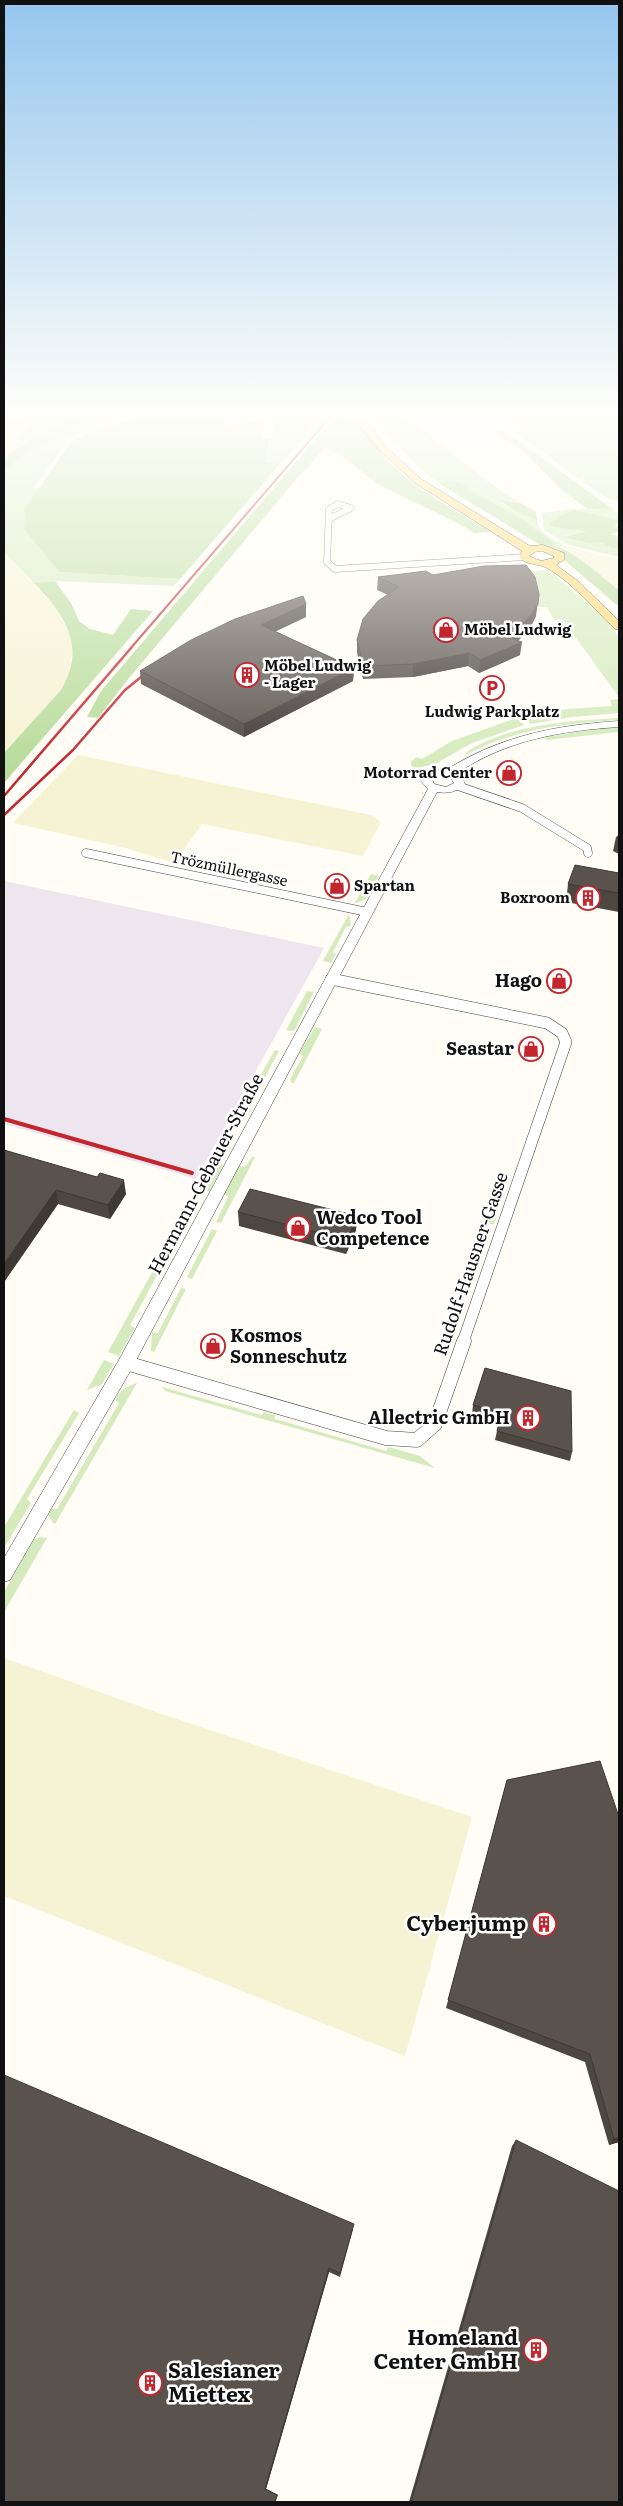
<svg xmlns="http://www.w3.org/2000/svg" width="623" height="2506" font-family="Literata,serif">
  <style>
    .industrial { fill: #eee6ef }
    .farmland { fill: #f6f3d4 }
    .green { fill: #d5ebbd }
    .forest { fill: #b9dc9c }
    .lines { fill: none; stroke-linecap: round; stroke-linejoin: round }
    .minor-far3-casing { stroke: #444; stroke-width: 7 }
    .minor-far2-casing { stroke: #444; stroke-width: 9 }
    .minor-far1-casing { stroke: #444; stroke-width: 12 }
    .minor-casing { stroke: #444; stroke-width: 15 }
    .tertiary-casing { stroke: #444; stroke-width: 1 }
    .primary-casing { stroke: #222; stroke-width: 1 }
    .minor-far3 { stroke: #fff; stroke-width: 6 }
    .minor-far2 { stroke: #fff; stroke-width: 8 }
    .minor-far1 { stroke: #fff; stroke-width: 11 }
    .minor { stroke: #fff; stroke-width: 14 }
    .tertiary { fill: #fff; fill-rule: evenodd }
    .primary { fill: #f9d66b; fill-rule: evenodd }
    .rail-far2 { stroke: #c4262e; stroke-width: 2 }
    .rail-far1 { stroke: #c4262e; stroke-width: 2.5 }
    .rail { stroke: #c4262e; stroke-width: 4 }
    .wall { fill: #4d4742 }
    .shaded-wall { fill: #3f3936 }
    .building { fill: #5a524d; stroke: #3f3936 }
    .labels { text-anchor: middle; stroke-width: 5; stroke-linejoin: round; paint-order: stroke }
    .far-poi-label { font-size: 15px; font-weight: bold; fill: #111; stroke: #fff; text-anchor: start }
    .far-street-label { font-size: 15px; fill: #111; stroke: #fff }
    .poi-label { font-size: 18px; font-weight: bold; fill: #111; stroke: #fff; text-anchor: end }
    .street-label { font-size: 18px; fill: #111; stroke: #fff }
    .near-poi-label { font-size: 21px; font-weight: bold; fill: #111; stroke: #fff; text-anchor: end }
  </style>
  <rect width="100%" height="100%" fill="#fffdf5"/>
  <path class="industrial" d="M4,881L324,948L196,1179L4,1124Z"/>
  <g class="farmland">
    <path d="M25,421L31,422L12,451L4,459V426Z"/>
    <path d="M564,545L589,553L619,559V590L575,558L568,550L559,547Z"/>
    <path d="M4,552L57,609L72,639L73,648L68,679L61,690L4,753Z"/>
    <path d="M78,755L371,815L381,822L363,856L202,824L174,863L126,848L13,823Z"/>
    <path d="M4,1658L156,1712L472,1817L405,2056L4,1896Z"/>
  </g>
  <g class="green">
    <path d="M43,416H52L53,419L64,424L23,443L12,451L31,422L4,425Z"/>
    <path d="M98,416H129L77,432L80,433L67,441L34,487L39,488L25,508L37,545L59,572L180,579L174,586L55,581L34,583L4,552V472L28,451L75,432L65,429Z"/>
    <path d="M273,416H322L280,464L266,462L274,427Z"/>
    <path d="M373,416H398L404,421L413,422L487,481L520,503L503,500L501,503L518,513L537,520C539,534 552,539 564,545L559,547L552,545L522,519L476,493L470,492L452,481L438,483L410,459Z"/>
    <path d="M510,416H619V501L606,498L513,431L524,430Z"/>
    <path d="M570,509L614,510L619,514V520L575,510L558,516L573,528L587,533L565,536L589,543L601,542L611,548L619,549V557L569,545L544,530L542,513Z"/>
    <path d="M548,570L604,617L619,637V697L562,619L554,620L547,607H538L536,599L451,580Z"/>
    <path d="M619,699V713L573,717L530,724L523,716L568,709L612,706L610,700Z"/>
    <path d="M516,718L524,725L472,743L435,764L417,768L411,766V762L416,757L422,759L452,741Z"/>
    <path d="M619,718V720C566,723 514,729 466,755L465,753C509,724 568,721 619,718Z"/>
    <path d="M600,727H619V732L547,740L544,737L599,729Z"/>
    <path d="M371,874L379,876L366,899L354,904Z"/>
    <path d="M349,914L351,926L346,927L333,952L336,954L331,963L323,961Z"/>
    <path d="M307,991L314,992L294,1031L286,1030Z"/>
    <path d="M315,1027L322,1029L294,1083H292L290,1079L303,1056L299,1054Z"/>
    <path d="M275,1050L279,1051L249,1107L252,1110L245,1116L237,1118Z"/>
    <path d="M252,1157H255L221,1223L216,1222L228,1197L224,1193L239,1166L245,1167Z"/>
    <path d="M215,1160L221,1162L223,1166L209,1191L197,1192Z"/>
    <path d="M191,1202L195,1205L130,1325L135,1328L119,1356L108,1352Z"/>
    <path d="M492,1214L497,1216L494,1224H488L467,1283H465L488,1215Z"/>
    <path d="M212,1229L217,1231L192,1279L187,1277Z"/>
    <path d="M181,1288L186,1289L154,1352L151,1351L152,1332L158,1333Z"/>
    <path d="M104,1360L114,1364L102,1384L87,1390Z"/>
    <path d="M137,1383L55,1524L53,1523L48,1514L50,1509H57L119,1403L115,1400C118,1392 128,1385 137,1383Z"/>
    <path d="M162,1387L261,1415L264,1412L275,1415V1419L386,1451L389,1447L420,1456L435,1468L165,1391Z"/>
    <path d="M74,1410L79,1413L27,1499L31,1503L4,1548V1527Z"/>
    <path d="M40,1537L47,1538L4,1612V1592L34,1539Z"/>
  </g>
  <g class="forest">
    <path d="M52,416H98L66,428L76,432L28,451L4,472V459C21,443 42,433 63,424L56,422Z"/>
    <path d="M140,416H225L223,425L259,421V416H266L262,438L270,439L266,462L280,464L180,579L59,572L24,529L25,508L72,441L88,433Z"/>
    <path d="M335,416H348L351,419H348L349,421C364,424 376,448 386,459C415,489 455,510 491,532L474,533C445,514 410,502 380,485C361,474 346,454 325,448L293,483L129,678L98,718L87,717L101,691Z"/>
    <path d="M493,431H505L614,510L588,509L563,491L522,450Z"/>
    <path d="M452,481L463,484L469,492L476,493L522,519L554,543L552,545C575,551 600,576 619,590V605H617L564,560L565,556L557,549L542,546L438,483Z"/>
    <path d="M499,500L520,503L536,512L537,520L518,513Z"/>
    <path d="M575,510L619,520L615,527L619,528V531L611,534L619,537V549L611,548L601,542L589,543L563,537L586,532C571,527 564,531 549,524L556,520L558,516Z"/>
    <path d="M55,581L71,603L79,621L90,629L113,635L131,609L153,611L4,783V753L61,690C87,647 65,615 34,583Z"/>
  </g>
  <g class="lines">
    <defs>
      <path id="minor-far3" d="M329,519L351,508L338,504L329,509L327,562L335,569L524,557"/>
      <g id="minor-far2">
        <path d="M458,786L522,808L587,848L588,853"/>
        <path d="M86,853L367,912"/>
      </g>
      <path id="minor-far1" d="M331,979L547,1023L562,1033L566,1042L463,1342"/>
      <path id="minor" d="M126,1363L386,1438L417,1440L435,1424L464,1341"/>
      <path id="tertiary" d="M619,721V727C560,731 507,740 457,773L465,783C458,792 448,794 437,792L132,1368L10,1580L4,1582V1558L120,1358L428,789L421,781C425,772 436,768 446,770C500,736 556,725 619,721ZM441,775L450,777L454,783L446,787L434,784L432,779Z"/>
      <g id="primary">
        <path d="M21,416H37L4,426V420Z"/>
        <path d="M352,416H362L387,448L421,479L530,546L543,545L564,553V560L556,565L578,581L619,621V630L615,629C594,609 573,583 547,568C538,563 527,566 519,557L522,551L415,483L381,452ZM542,551L554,556V558L541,561L529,556L535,552Z"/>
      </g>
    </defs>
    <use href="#minor-far3" class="minor-far3-casing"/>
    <use href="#minor-far2" class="minor-far2-casing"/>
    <use href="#minor-far1" class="minor-far1-casing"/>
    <use href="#minor" class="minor-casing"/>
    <use href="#tertiary" class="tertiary-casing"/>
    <use href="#primary" class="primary-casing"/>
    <use href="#minor-far3" class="minor-far3"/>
    <use href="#minor-far2" class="minor-far2"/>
    <use href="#minor-far1" class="minor-far1"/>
    <use href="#minor" class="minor"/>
    <use href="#tertiary" class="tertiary"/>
    <use href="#primary" class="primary"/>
    <path class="rail-far2" d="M130,649L331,416"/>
    <g class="rail-far1">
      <path d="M4,796L131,648"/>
      <path d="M4,815L73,750L125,690L151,669"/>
    </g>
    <path class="rail" d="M4,1119L192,1173"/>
  </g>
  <g class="wall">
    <path d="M433,575L536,616L530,628L518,641L520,655L479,673L468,666L413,677L363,679L357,653V640L388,595L377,590L378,577Z"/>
    <path d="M306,604V617L275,631L354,668L353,681L244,737L141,684L140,671Z"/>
    <path d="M619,835V854L613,851L616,837Z"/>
    <path d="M619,873V912L566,902L568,884Z"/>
    <path d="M4,1150L126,1194L110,1219L58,1204L4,1282Z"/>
    <path d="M238,1212L357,1216L356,1230L346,1254L239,1226Z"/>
    <path d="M485,1368L572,1452L570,1461L495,1440L499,1422L472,1414L473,1405Z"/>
    <path d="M507,1780L619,1817V2142L609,2145L585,2062L446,2008Z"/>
    <path d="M516,2140L619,2502H409L512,2146Z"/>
    <path d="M353,2229L340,2277L329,2272L266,2489L278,2495L4,2502Z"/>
  </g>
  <g class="shaded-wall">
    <path d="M539,594L536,616L530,628L513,646L522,642L520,655L479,673L480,660L510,638Z"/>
    <path d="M306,604V617L262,638L261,625Z"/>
    <path d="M469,653L468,666L413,677V664Z"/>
    <path d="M354,668L353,681L244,737V724Z"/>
    <path d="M124,1180L126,1194L110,1219L108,1205Z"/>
    <path d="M56,1190L58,1204L4,1282V1264Z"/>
    <path d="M357,1216L356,1230L346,1254L347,1240Z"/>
    <path d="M619,2138V2142L609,2145L614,2139Z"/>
    <path d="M329,2268V2272L266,2489L278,2495L275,2502L265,2489Z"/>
  </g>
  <g class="building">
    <path d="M526,565L535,577L539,594L538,604L531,615L510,638L522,642L480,660L469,653L413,664L364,666L357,640L363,619L378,601L399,587L378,577L426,571L433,575L484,566Z"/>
    <path d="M303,596L306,604L261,625L354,668L244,724L140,671L191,640L235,619Z"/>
    <path d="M575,865L619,873V893L568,884Z"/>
    <path d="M4,1150L97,1177L100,1173L124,1180L108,1205L56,1190L4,1264Z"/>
    <path d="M250,1189L357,1216L347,1240L238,1212Z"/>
    <path d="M485,1368L571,1391L572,1452L497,1431L502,1413L473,1405Z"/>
    <path d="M600,1761L619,1817V2138L614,2139L590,2054L448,2000L507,1780Z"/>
    <path d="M4,2075L354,2224L340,2273L329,2268L265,2489L277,2495L275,2502H4Z"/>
    <path d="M516,2140L619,2191V2502H411Z"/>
  </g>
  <linearGradient id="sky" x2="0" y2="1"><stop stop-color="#95c6ee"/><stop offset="0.54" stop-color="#fffefa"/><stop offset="1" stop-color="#fffefa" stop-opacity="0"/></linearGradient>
  <rect width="623" height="767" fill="url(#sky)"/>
  <defs>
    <symbol id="shop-ring" viewBox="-11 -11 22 22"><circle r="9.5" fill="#fff" stroke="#c4262e" stroke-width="1.5"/><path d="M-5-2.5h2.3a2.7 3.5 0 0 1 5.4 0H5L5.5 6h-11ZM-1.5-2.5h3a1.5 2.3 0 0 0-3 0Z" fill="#c4262e"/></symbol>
    <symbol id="building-ring" viewBox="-11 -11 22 22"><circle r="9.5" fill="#fff" stroke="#c4262e" stroke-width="1.5"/><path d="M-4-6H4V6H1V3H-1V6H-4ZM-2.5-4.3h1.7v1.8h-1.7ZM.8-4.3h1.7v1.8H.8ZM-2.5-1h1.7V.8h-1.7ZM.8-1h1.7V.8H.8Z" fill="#c4262e"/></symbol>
    <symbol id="parking-ring" viewBox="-11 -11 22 22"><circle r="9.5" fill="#fff" stroke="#c4262e" stroke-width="1.5"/><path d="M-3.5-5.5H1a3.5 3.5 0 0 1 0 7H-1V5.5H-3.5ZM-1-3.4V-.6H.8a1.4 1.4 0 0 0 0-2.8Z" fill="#c4262e"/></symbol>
  </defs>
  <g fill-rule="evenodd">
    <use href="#shop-ring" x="432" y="616" width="28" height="28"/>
    <use href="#building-ring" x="233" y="661" width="28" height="28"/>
    <use href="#parking-ring" x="478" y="674" width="28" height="28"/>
    <use href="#shop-ring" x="495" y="759" width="28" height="28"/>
    <use href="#shop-ring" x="323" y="872" width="28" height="28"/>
    <use href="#building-ring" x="574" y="884" width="28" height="28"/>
    <use href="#shop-ring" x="545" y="967" width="28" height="28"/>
    <use href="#shop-ring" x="517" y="1035" width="28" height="28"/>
    <use href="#shop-ring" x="284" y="1214" width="28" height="28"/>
    <use href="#shop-ring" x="199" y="1332" width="28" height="28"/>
    <use href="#building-ring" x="514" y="1404" width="28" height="28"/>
    <use href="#building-ring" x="530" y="1910" width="28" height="28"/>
    <use href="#building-ring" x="522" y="2336" width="28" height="28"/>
    <use href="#building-ring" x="136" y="2369" width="28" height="28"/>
  </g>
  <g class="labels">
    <g class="far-poi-label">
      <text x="464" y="635">Möbel Ludwig</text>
      <text x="264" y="671">Möbel Ludwig<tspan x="264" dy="17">- Lager</tspan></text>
      <text x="492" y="717" text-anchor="middle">Ludwig Parkplatz</text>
      <text x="492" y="778" text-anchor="end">Motorrad Center</text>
      <text x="354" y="891">Spartan</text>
      <text x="570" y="903" text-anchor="end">Boxroom</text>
    </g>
    <g class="far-street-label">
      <text transform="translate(229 869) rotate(12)" y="5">Trözmüllergasse</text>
    </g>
    <g class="poi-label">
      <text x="542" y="987">Hago</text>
      <text x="514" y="1055">Seastar</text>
      <text x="316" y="1224" text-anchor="start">Wedco Tool<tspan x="316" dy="21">Competence</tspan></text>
      <text x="230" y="1342" text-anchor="start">Kosmos<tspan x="230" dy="21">Sonneschutz</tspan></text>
      <text x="510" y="1424">Allectric GmbH</text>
    </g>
    <g class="street-label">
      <text transform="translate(206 1174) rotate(-62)" y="6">Hermann-Gebauer-Straße</text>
      <text transform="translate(471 1264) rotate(-71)" y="6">Rudolf-Hausner-Gasse</text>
    </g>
    <g class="near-poi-label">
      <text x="526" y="1931">Cyberjump</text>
      <text x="518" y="2345">Homeland<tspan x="518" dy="24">Center GmbH</tspan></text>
      <text x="168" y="2378" text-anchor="start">Salesianer<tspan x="168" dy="24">Miettex</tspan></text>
    </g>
  </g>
  <rect width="623" height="2506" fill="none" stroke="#111111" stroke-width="10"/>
</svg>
